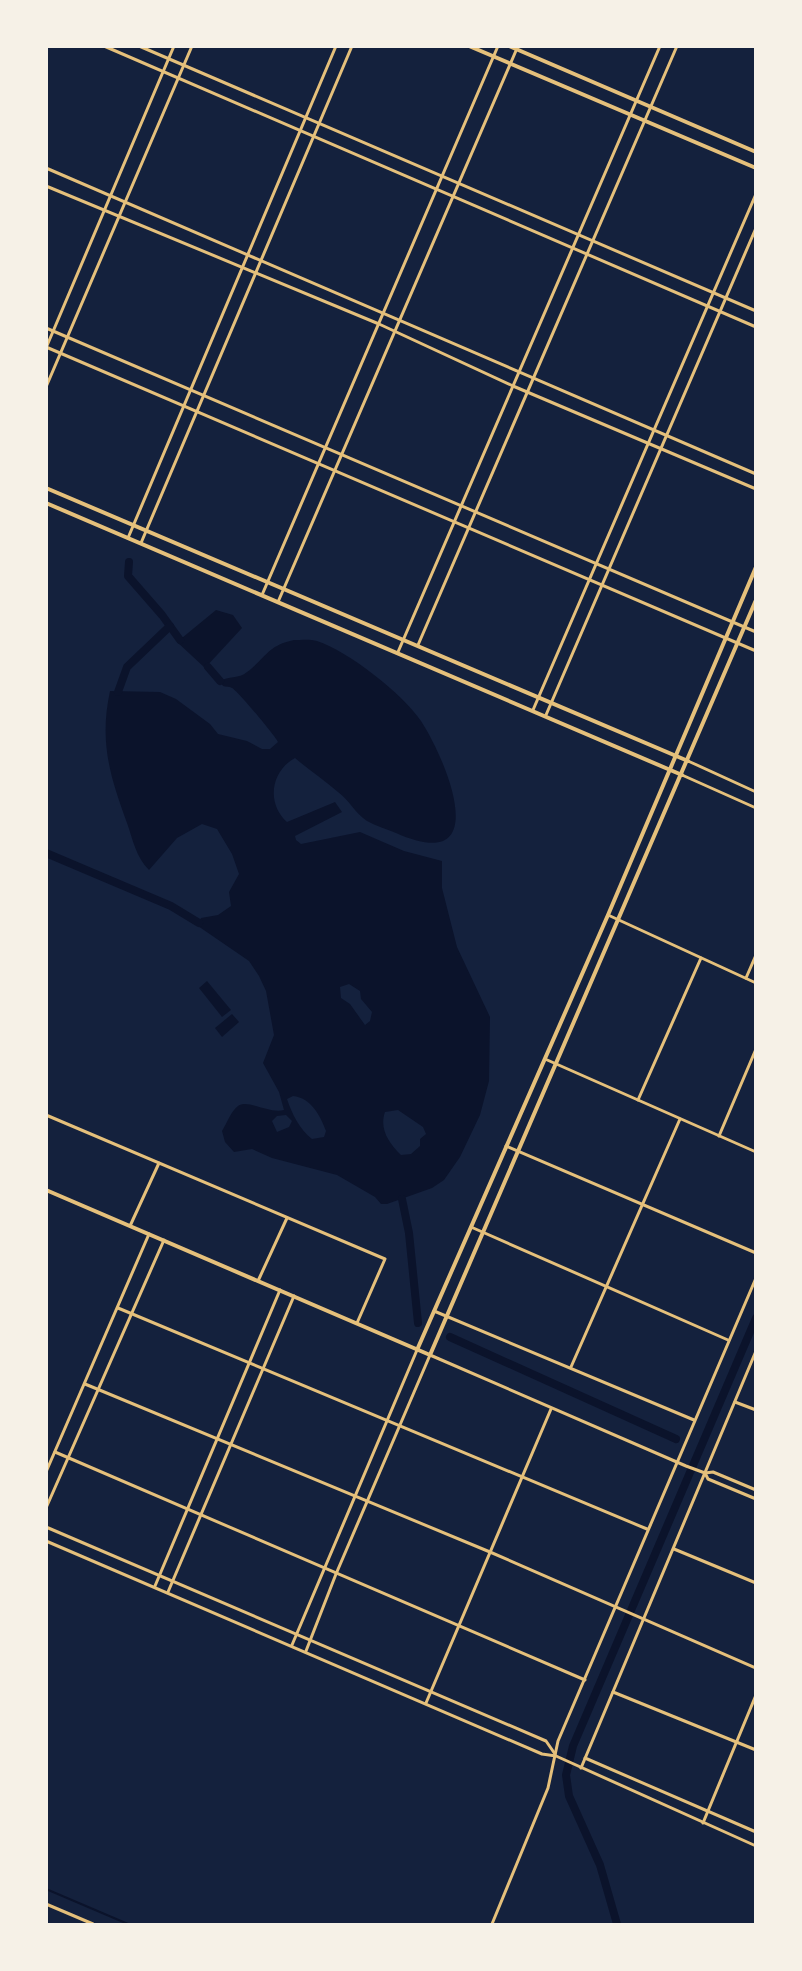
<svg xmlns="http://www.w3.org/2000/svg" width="802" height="1971" font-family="'Noto Sans',sans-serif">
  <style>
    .water { fill: #0b132b; fill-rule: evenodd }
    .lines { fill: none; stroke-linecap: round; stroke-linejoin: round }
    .stream { stroke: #0b132b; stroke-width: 2 }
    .canal { stroke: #0b132b; stroke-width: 8 }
    .minor { stroke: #e5c07b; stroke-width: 3 }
    .tertiary { stroke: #e5c07b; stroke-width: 4 }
  </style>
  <rect width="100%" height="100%" fill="#14213d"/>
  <g class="water">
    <path d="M216,610L233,615L242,628L205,668L177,642Z"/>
    <path d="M294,640C301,640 311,639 317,641C348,651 403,694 421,721C447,761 495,877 396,833C387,829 376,826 367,821C355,813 349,800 338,792C324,780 309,770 295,758C271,771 266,803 287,822L335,802L342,812L295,836L296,840L301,844L360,832L404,851L442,861V888L457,947L490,1017L489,1081L480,1115L460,1157L444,1180L432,1188L387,1204H381L375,1197L337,1175L272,1158L252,1149L234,1152L225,1142L222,1131C227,1123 231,1111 238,1106C248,1099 269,1114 284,1110L279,1092L263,1063L274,1035L266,991L259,976L249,961L198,926L201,918L218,915L231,906L229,892L239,874L232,854L217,829L202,824L177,838L149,870C136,857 133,840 127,823C110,776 99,742 110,691L160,692L176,699L210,724L218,734L247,741L262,749H270L278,742C277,738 237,690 232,688C229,686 226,687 223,686L220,681C228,676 239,679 247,672C266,658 268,645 294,640ZM349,984L360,991L361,999L372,1012L370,1021L365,1025L350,1004L341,998L340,987ZM293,1096C311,1098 320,1115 326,1131L324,1137L312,1139C300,1130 292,1114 287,1099ZM398,1110L423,1127L426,1134L420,1139V1146L411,1154L401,1155C389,1143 379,1129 385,1112ZM286,1115L292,1121L289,1127L277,1132L272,1121L277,1116Z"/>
    <path d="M207,981L231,1010L222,1017L199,988Z"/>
    <path d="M232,1014L239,1022L222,1037L215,1028Z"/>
  </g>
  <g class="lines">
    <path class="stream" d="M46,1889L128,1924"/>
    <g class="canal">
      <path d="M129,562L128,576L162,615L180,640"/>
      <path d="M208,667L220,681"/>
      <path d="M118,692L127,667L170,626"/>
      <path d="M46,853L171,906L199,923"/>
      <path d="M402,1199L409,1233L418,1323"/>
      <path d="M450,1337L676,1439"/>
      <path d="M617,1924L600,1865L569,1796L566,1775L573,1746L756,1318"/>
    </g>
    <g class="minor">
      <path d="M104,46L756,327"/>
      <path d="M139,46L756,311"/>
      <path d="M46,168L756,474"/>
      <path d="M46,186L379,324L513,386L756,489"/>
      <path d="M46,328L756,632"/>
      <path d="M46,347L756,651"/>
      <path d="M46,348L174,46"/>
      <path d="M46,387L192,46"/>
      <path d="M128,538L336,46"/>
      <path d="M141,543L352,46"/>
      <path d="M262,595L498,46"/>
      <path d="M278,602L518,46"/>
      <path d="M418,645L677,46"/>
      <path d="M398,652L660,46"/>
      <path d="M533,710L756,194"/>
      <path d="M546,715L756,228"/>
      <path d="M688,761L756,792"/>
      <path d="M682,775L756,808"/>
      <path d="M608,915L756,983"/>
      <path d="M746,978L756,955"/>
      <path d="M545,1059L756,1152"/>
      <path d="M638,1100L701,958"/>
      <path d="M46,1115L385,1259L357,1323"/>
      <path d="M719,1136L756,1049"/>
      <path d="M506,1146L756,1253"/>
      <path d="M130,1226L159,1163"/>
      <path d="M471,1227L728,1340"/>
      <path d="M258,1281L287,1218"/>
      <path d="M118,1308L647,1529"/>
      <path d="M434,1311L694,1420"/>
      <path d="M571,1367L680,1119"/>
      <path d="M85,1384L490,1552L756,1668"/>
      <path d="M735,1402L756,1410"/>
      <path d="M55,1452L585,1680"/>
      <path d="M46,1472L149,1234"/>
      <path d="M705,1473L708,1479L756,1499"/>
      <path d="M46,1508L164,1240"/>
      <path d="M46,1527L546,1741L555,1754"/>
      <path d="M46,1541L542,1754L556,1756L756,1846"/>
      <path d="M674,1549L756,1583"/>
      <path d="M155,1586L280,1290"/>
      <path d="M168,1592L294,1296"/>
      <path d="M292,1645L417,1350"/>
      <path d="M306,1651L336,1574L430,1355L686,1466L705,1473L713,1472L756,1490"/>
      <path d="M613,1692L756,1750"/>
      <path d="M426,1703L551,1409"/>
      <path d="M585,1758L756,1832"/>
      <path d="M581,1768L756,1351"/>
      <path d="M703,1823L756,1695"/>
      <path d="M46,1904L93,1924"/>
      <path d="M492,1924L548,1788L558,1741L756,1278"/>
    </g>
    <g class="tertiary">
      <path d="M469,46L756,168"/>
      <path d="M509,46L756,152"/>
      <path d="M46,488L688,761"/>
      <path d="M46,503L682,775"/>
      <path d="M46,1190L430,1355L756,600"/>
      <path d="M417,1350L608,915L756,567"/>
    </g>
  </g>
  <rect width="802" height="1971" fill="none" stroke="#f6f1e7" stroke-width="96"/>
</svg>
